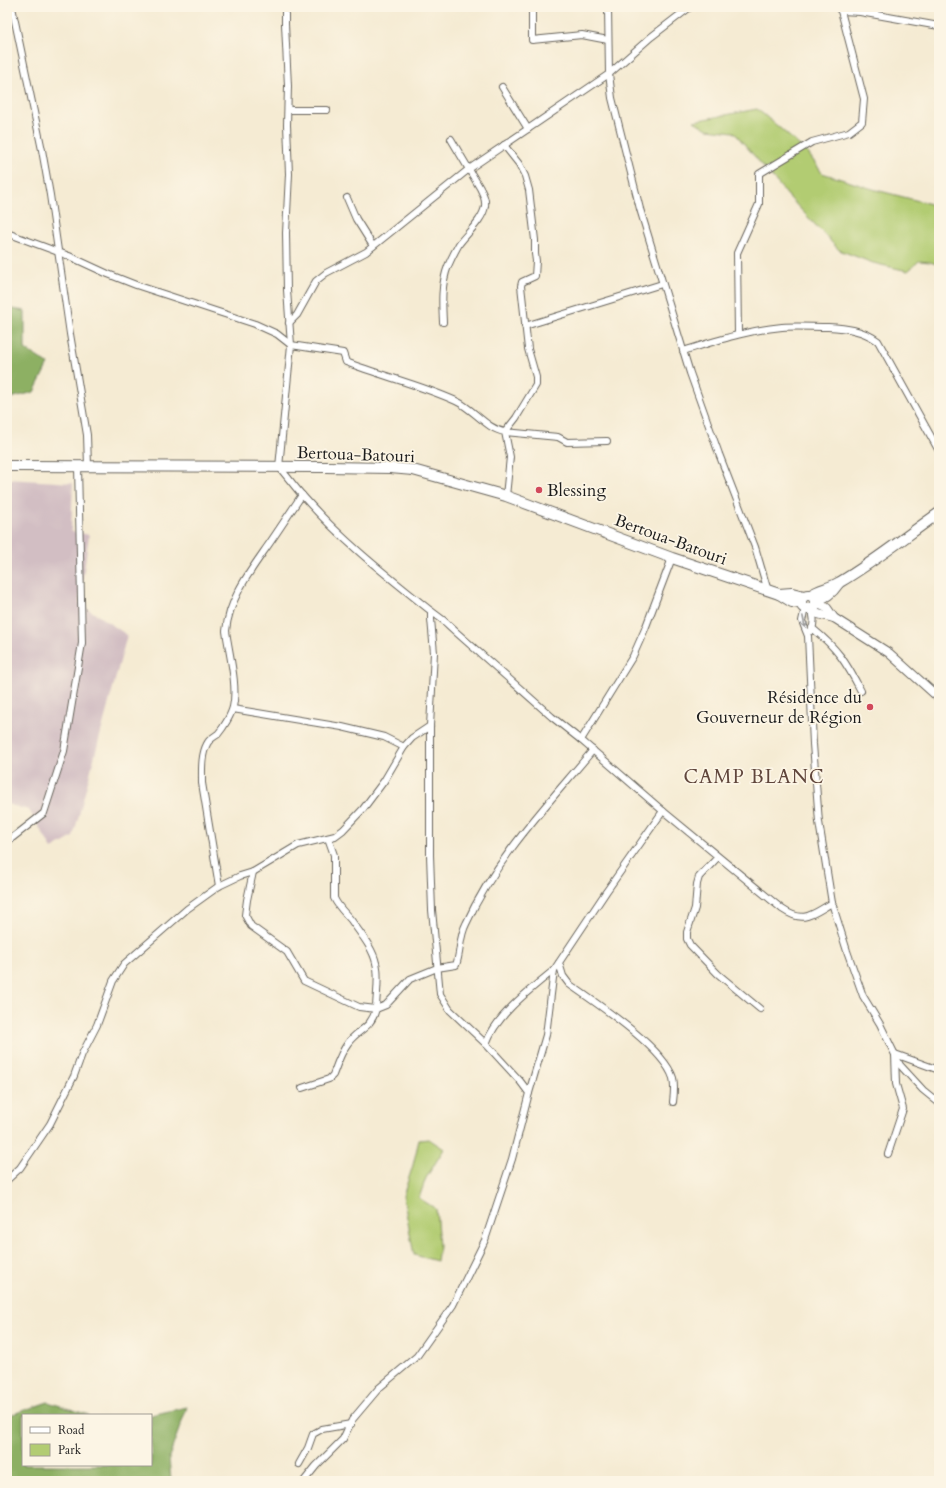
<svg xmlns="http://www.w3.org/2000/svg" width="946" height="1488" font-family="Cardo,serif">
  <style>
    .industrial { fill: #d2bec3 }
    .green { fill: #b2cc72; stroke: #677447 }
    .forest { fill: #8db064; stroke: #546640 }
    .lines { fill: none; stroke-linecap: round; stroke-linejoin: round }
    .minor-casing { stroke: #68645c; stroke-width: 8 }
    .secondary-casing { stroke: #68645c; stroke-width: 10 }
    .trunk-casing { stroke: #68645c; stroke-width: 12 }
    .minor { stroke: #fff; stroke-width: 6 }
    .secondary { stroke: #fff; stroke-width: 8 }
    .trunk { stroke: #fff; stroke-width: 10 }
    .oneway { stroke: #999 }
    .poi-dot { fill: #d1495b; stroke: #fcf5e5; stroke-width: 1.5 }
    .labels { text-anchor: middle; stroke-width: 3.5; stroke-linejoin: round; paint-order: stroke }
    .street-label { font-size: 17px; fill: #1c1c1c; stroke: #fcf5e5 }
    .poi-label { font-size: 17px; fill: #1c1c1c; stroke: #fcf5e5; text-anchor: start }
    .quarter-label { font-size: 19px; letter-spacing: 1px; fill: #60463c; stroke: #fcf5e5 }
  </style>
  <rect width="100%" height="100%" fill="#fcf5e5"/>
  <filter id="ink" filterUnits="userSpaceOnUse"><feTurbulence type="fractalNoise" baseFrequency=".025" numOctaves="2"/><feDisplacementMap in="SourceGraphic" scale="8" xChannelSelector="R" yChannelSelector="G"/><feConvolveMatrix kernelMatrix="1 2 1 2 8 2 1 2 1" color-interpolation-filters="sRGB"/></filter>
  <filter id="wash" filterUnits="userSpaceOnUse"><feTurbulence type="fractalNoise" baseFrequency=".012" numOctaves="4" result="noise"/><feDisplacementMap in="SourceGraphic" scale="16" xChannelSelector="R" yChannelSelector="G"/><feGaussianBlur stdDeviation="0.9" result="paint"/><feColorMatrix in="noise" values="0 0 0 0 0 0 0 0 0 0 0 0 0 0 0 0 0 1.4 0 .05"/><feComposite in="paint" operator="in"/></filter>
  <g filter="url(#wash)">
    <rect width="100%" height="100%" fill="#f5ebd3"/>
    <path class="industrial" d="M7,479L73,483L71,531L89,535L79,603L127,635L73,837L52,849L29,810L7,804Z"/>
    <g class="green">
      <path d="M757,109L781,129L808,153L822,173L876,190L927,203L939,208V265L930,262L919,261L908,271L873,263L839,250L790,198L734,132L707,129L694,121Z"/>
      <path d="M429,1139L444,1149L426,1178L419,1198L436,1209L439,1246L437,1261L414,1255L403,1196L413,1165L419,1140Z"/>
    </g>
    <g class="forest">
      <path d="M7,308L25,311V349L48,364L34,392L7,399Z"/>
      <path d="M48,1402L89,1415H23V1465H151V1415L187,1407L169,1457L171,1481H7V1416Z"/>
    </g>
  </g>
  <g filter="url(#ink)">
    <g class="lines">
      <defs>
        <g id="minor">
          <path d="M12,7L42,150L50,195L70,334L87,435L88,466"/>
          <path d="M285,7V24L288,86L287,125L289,174L286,233L287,290L291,345L279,467C287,476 294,486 302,495C340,539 386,575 431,611V619L434,653L430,726V855L432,910L440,994L450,1010L486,1044L520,1081L529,1093L512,1159L485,1240L453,1305L417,1356L379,1388L352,1420L343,1439L316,1466L304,1481"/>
          <path d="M532,7V40L582,35L608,40"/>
          <path d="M608,7L609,74L612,98L640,209L690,373L719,454L755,547L768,591"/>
          <path d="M840,10L842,11L860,12L939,26"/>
          <path d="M502,87L528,129"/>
          <path d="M288,110H327"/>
          <path d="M504,145L519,164L525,176L529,190L535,240V254L536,261L535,276L522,282L521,286L528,349L536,377V385L516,418L505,432L558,437L567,442L607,441"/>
          <path d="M347,198L356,219L373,246"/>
          <path d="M7,233L69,256L108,274L136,285L255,324L277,334L291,345L343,353L346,362C382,376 421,385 456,401C474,409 486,429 505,432L510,457L506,496"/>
          <path d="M443,322C442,303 441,284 448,266C451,259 455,251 459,244C467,233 483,220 485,206C486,199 483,194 480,188L451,139"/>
          <path d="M289,323L297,315L316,281L326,273L366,252L469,169L609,74L651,37L690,7"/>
          <path d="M525,326L662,284"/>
          <path d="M738,334L737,253L759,204V174L812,142L849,132L862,122L864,99L840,7"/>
          <path d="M683,351C716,341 748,330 782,327C797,326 813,327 828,327C846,328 863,330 878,341L939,451"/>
          <path d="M805,608L802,621L808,636L813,744L819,822L832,903L847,951L863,996L880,1024L900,1065L923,1090L939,1103"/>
          <path d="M431,611L443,620L456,632L552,717L581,740L663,811L782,909C804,924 811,915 832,903"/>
          <path d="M812,628C838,649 846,662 861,691"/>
          <path d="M811,631C815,623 814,617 811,609"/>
          <path d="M933,692L939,687"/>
          <path d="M233,709L342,727L384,737L404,747"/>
          <path d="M581,740L633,656L645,629L672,558"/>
          <path d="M7,842L44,813L64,751L82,643L78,466"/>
          <path d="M718,857L699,877L697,884L695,908L687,932V939L690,945L718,974L760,1009"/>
          <path d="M253,872L247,900L245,915L251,926L287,952L304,981L359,1007L376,1009L386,1005L410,979L437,968L456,965C461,952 459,937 466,924C496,858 547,805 593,750"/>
          <path d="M219,886L202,783C202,771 201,755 207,744C209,739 214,737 218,734C224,727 231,715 233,707C238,686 229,653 226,631C229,598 251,570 269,544C280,528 291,511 302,495"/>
          <path d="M559,963L563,976L569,984C596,1003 663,1047 673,1078C675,1086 674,1094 673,1102"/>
          <path d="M486,1044C496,1015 531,989 554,970"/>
          <path d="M302,1088L329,1079L333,1075C337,1064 341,1052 348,1043C358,1029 371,1029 376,1009C376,996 380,976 376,963C373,948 360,933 351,920C345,913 338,907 334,898V855L328,838"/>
          <path d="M529,1093L546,1035L554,970L606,892L663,811"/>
          <path d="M888,1154L903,1109L896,1084L895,1054L939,1070"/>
          <path d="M7,1180L20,1168L50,1124L74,1076L82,1054L97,1025L113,981L124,964L187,909L219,886L240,876L253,872L298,845L335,836L343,830L363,809L384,781L404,747L412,738L430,726"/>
          <path d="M299,1464L308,1448L313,1434L322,1429L351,1424"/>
        </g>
        <g id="secondary">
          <path d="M816,603L827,608L834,618"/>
          <path d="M812,608L818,614L834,618L889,653L939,698"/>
        </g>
        <g id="trunk">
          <path d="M7,466L326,467L390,468L413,470L506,496L672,558L779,594L792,602L801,603"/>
          <path d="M779,594L792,593L804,596"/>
          <circle cx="808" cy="602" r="7"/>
          <path d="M811,595C820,589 831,588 840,582C874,562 906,536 939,513"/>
          <path d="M816,600C826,598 832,593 838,584"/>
        </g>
      </defs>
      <use href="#minor" class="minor-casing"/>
      <use href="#secondary" class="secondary-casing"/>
      <use href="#trunk" class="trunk-casing"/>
      <use href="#minor" class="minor"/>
      <use href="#secondary" class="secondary"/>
      <use href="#trunk" class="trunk"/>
    </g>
    <defs><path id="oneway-shaft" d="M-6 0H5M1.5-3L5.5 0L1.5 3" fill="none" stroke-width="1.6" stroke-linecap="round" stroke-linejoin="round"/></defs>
    <use class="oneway" href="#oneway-shaft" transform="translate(804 622) rotate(79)"/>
  </g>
  <g class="poi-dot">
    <circle cx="539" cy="490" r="4"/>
    <circle cx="870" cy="707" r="4"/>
  </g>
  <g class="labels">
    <g class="street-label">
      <text transform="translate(356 454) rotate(2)" y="6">Bertoua-Batouri</text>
      <text transform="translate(671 539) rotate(20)" y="6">Bertoua-Batouri</text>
    </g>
    <g class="poi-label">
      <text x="547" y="496">Blessing</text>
      <text x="862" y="703" text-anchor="end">Résidence du<tspan x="862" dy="20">Gouverneur de Région</tspan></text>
    </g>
    <g class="quarter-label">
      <text x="754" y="783">CAMP BLANC</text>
    </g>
  </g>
  <rect width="946" height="1488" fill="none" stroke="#fcf5e5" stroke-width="24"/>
  <rect x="22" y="1414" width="130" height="52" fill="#fcf5e5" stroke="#a29e95"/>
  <rect x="30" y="1427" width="20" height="6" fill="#ffffff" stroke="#a29e95"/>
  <text x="58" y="1434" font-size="12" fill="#1c1c1c">Road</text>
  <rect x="30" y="1444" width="20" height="12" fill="#b2cc72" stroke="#a29e95"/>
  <text x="58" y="1454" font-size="12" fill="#1c1c1c">Park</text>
</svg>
